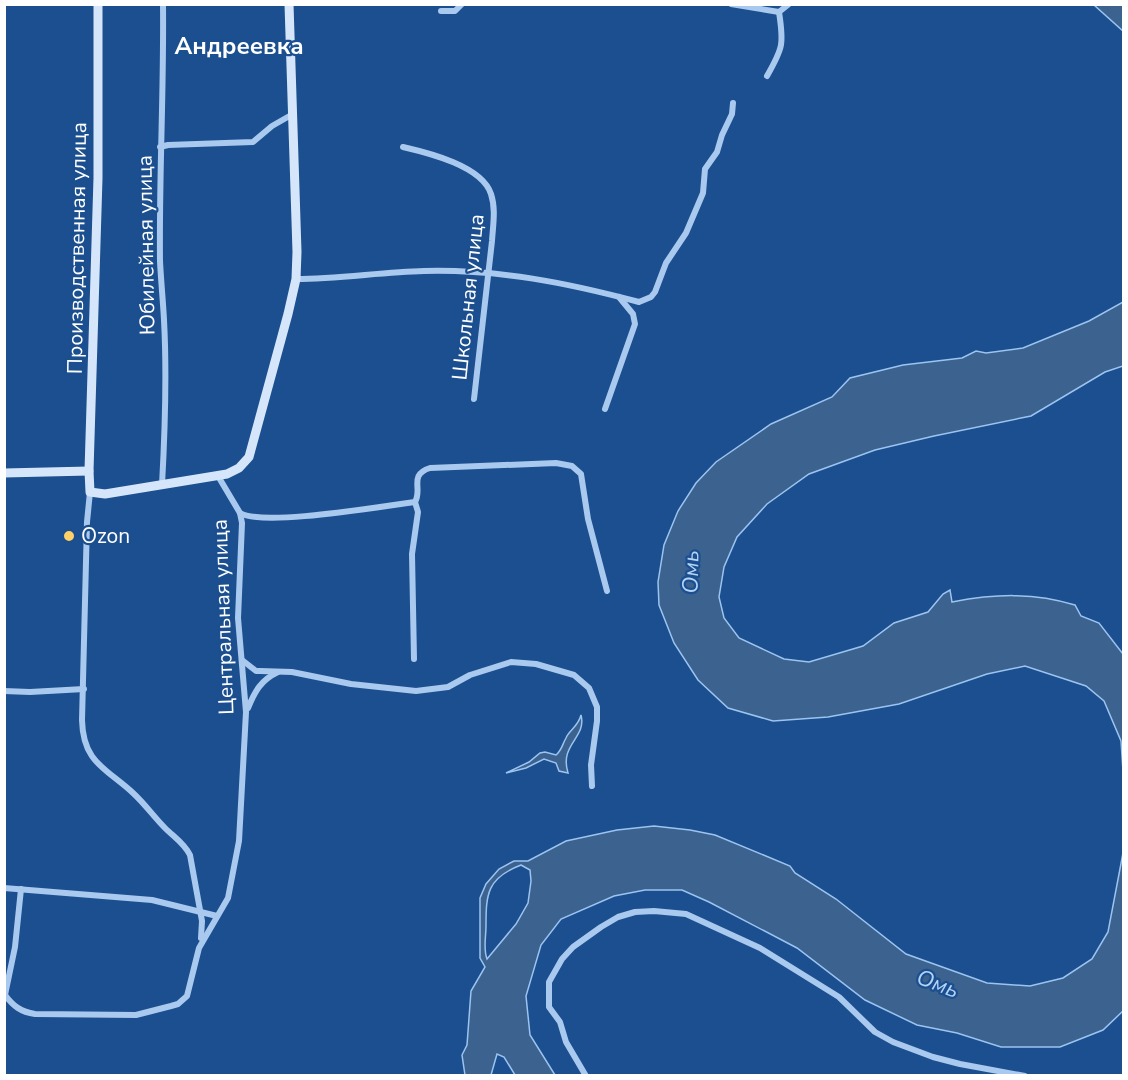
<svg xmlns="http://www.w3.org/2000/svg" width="1128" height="1080" font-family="'Nunito Sans',sans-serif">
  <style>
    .water { fill: #3c6290; stroke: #9cc4f0; stroke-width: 1.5; fill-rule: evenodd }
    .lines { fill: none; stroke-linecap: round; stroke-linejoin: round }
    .street { stroke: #a9c9ee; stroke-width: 6 }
    .secondary { stroke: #d6e6fa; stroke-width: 9 }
    .poi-dot { fill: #ffd166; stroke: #1b4f8f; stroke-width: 2 }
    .labels { text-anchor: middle; stroke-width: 4.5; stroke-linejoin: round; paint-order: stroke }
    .street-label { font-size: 21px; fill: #fff; stroke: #1b4f8f }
    .poi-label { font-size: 21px; fill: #fff; stroke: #1b4f8f; text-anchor: start }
    .water-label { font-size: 22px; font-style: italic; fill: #b5d3f5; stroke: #1b4f8f }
    .quarter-label { font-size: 24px; font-weight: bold; fill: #fff; stroke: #1b4f8f }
  </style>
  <rect width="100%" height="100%" fill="#1b4f8f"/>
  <g class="water">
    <path d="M1094,5H1123V31Z"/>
    <path d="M1123,302V366L1105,372L1031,416L934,436L875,450L809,474L767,504L737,537L724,567L719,597L724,618L739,638L784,659L809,662L863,646L894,623L928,612L943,594L950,590L952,602C994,594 1033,592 1075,605L1081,616L1099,623L1123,654V771L1121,741L1104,701L1086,686L1025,666L987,674L899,704L828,717L773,721L728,708L698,680L674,643L659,605L658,582L664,545L678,511L696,483L716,462L771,424L832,397L850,378L903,365L962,358L976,351L986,353L1023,348L1089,321Z"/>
    <path d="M581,715C587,738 559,744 568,773L559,771L556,763L544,759L526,768L506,773L529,762L540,753L545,752L556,755C562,750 562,745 566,738C569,730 578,727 581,715Z"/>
    <path d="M654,826L690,830L715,835L790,866L795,873L836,899L906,954L987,983L1030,986L1063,978L1092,959L1108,932L1123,853V1011L1103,1030L1060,1047H1001L957,1033L917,1025L865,1000L797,948L709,902L682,890H645L614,896L561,919L541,945L526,996L530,1035L555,1075H515L504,1057L497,1054L491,1075H465L462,1055L467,1045L471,991L485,967L480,958V898L486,884L499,869L514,861H528L566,841L617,830ZM521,865L530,870L531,881L528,903L516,924L487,959C483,948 486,938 486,926C486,894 487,878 521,865Z"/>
  </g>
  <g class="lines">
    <g class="street">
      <path d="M731,4L779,12"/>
      <path d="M441,11H455L462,4"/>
      <path d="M779,12L789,4"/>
      <path d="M767,76C783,48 784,44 779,12"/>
      <path d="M160,147L168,145L253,142L272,126L293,114"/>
      <path d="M403,147C429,153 482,166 491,194C496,209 493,225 492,241L474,399"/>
      <path d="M296,279C339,279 381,272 424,271C498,269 568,283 639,302L651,297L655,292L666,263L686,233L703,193L705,169L717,152L722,135L732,114L733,103"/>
      <path d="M605,409L635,324L633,314L619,297"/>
      <path d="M162,485C165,431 167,375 164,320C163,301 161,281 160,261C159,175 164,90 163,4"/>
      <path d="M90,492L87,522L82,720C83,763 106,768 133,793C145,804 154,817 165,828C174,837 184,843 190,855L202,921L201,938"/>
      <path d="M415,502C423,489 408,475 430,468L556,463L572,466L581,474L588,519L607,591"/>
      <path d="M240,513C264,527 382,506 415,502"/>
      <path d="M414,659L412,554L418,512L415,502"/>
      <path d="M242,660L256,671H260L292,672L351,684L416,691L448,687L470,675L511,662L536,664L574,675L589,688L597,707V721L591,765L592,786"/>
      <path d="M4,691L30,692L84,689"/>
      <path d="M248,708C255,691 261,680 278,672"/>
      <path d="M4,888L152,900L217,916"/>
      <path d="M21,889L15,947L5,995C13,1006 21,1012 35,1014L136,1015L171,1006L178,1004L187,996L199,948L228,898L239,841L246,712L238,618L242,523L240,513L218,476"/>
      <path d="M586,1076L566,1042L560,1022L549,1007V982L562,959L573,947L601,927L618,917L635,912L654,911L686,914L760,948L839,997L875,1032L893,1042L933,1057L960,1064L1025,1076"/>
    </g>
    <g class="secondary">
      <path d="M98,4V178L89,471L90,492L105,494L227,474L239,468L249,457L288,314L296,279L297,252L289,4"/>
      <path d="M4,473L89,471"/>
    </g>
  </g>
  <circle class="poi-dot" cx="69" cy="536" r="6"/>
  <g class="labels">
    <g class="street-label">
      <text transform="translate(146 245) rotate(-91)" y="7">Юбилейная улица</text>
      <text transform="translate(77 248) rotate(-89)" y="7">Производственная улица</text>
      <text transform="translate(468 297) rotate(-84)" y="7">Школьная улица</text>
      <text transform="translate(223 617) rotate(-92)" y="7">Центральная улица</text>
    </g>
    <g class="poi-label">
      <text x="81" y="543">Ozon</text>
    </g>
    <g class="water-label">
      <text transform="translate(690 572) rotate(-89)" y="8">Омь</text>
      <text transform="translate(938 983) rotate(21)" y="8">Омь</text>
    </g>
    <g class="quarter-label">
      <text x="239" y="54">Андреевка</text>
    </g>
  </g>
  <rect width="1128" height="1080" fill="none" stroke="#ffffff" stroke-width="12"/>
</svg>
